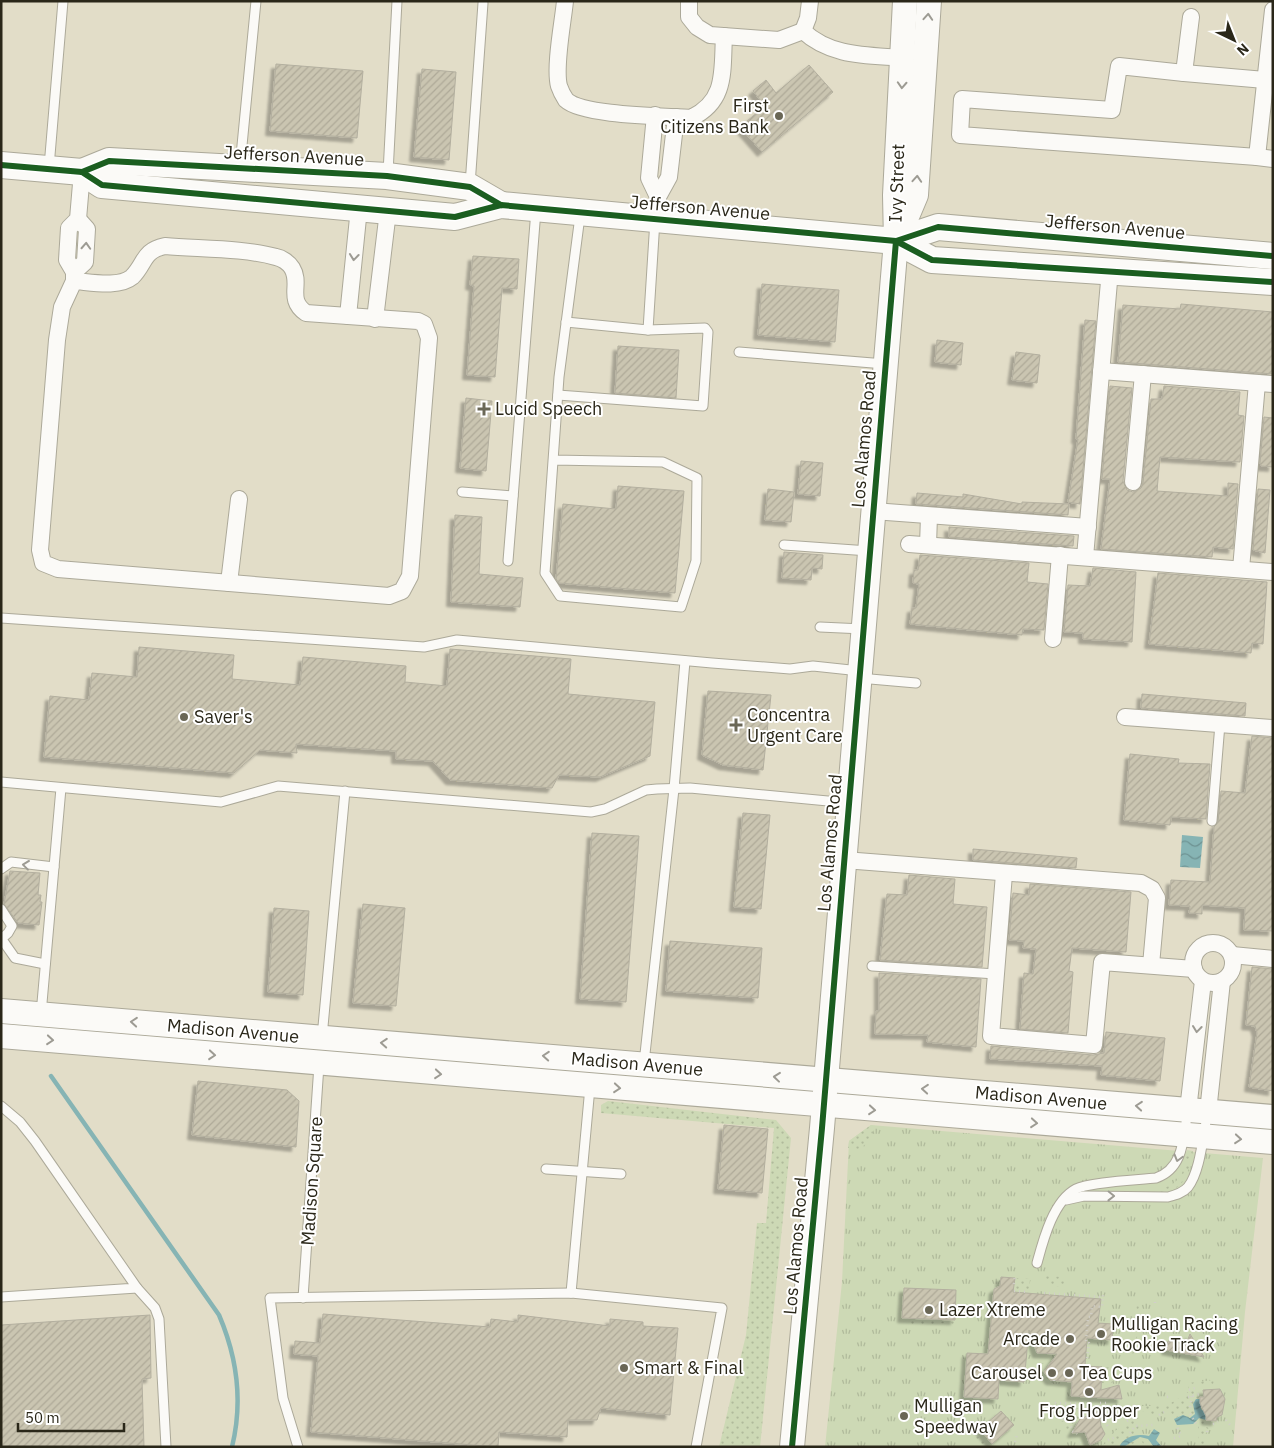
<svg xmlns="http://www.w3.org/2000/svg" width="1274" height="1448" font-family="'IBM Plex Sans',sans-serif">
  <style>
    .park { fill: url(#park-tufts) }
    .garden { fill: url(#garden-dots) }
    .water { fill: url(#water-waves) }
    .lines { fill: none; stroke-linecap: round; stroke-linejoin: round }
    .stream { stroke: #86b4b4; stroke-width: 4.5 }
    .building { fill: url(#building-hatch); stroke: #b3af9f; filter: url(#shadow) }
    .lane-casing { stroke: #aca999; stroke-width: 11 }
    .street-casing { stroke: #aca999; stroke-width: 18 }
    .secondary-casing { stroke: #aca999; stroke-width: 26 }
    .primary-casing { stroke: #aca999; stroke-width: 28 }
    .path { stroke: #d1cfc9; stroke-width: 2.5; stroke-dasharray: 1 4; stroke-linecap: butt }
    .lane { stroke: #fbfaf7; stroke-width: 9 }
    .street { stroke: #fbfaf7; stroke-width: 16 }
    .secondary { stroke: #fbfaf7; stroke-width: 24 }
    .primary { stroke: #fbfaf7; stroke-width: 26 }
    .cycleway-casing { stroke: #fff; stroke-width: 9 }
    .cycleway { stroke: #1b5e20; stroke-width: 6 }
    .oneway { stroke: #9d9b93 }
    .poi-dot { fill: #6a6756; stroke: #fff; stroke-width: 2 }
    .labels { text-anchor: middle; stroke-width: 4; stroke-linejoin: round; paint-order: stroke }
    .poi-label { font-size: 18px; fill: #2a2719; stroke: #fff; text-anchor: start }
    .street-label { font-size: 18px; fill: #2a2719; stroke: #fff }
  </style>
  <defs>
    <pattern id="park-tufts" width="24" height="20" patternUnits="userSpaceOnUse" patternTransform="scale(1.25)"><rect width="24" height="20" fill="#cdd9b5"/><path d="M3 7l-1-3M5 7V3M7 7l1-3M15 17l-1-3M17 17v-4M19 17l1-3" fill="none" stroke="#b0ba9b"/></pattern>
    <pattern id="garden-dots" width="8" height="8" patternUnits="userSpaceOnUse" patternTransform="scale(1.25)"><rect width="8" height="8" fill="#cdd9b5"/><path d="M2 2h.1M6 6h.1" fill="none" stroke="#b0ba9b" stroke-width="1.8" stroke-linecap="round"/></pattern>
    <pattern id="water-waves" width="16" height="10" patternUnits="userSpaceOnUse" patternTransform="scale(1.25)"><rect width="16" height="10" fill="#86b4b4"/><path d="M0 5q4-4 8 0t8 0" fill="none" stroke="#6e9292"/></pattern>
    <pattern id="building-hatch" width="6" height="6" patternUnits="userSpaceOnUse" patternTransform="scale(1.25)"><rect width="6" height="6" fill="#cac5b1"/><path d="M-1 1l2-2M0 6l6-6M5 7l2-2" fill="none" stroke="#aea998"/></pattern>
    <filter id="shadow"><feDropShadow dx="-4.5" dy="4.5" stdDeviation="1" flood-color="#0004"/></filter>
  </defs>
  <rect width="100%" height="100%" fill="#e2ddc8"/>
  <path class="park" d="M871,1125L1263,1158L1245,1312L1233,1447H825L842,1282L849,1141Z"/>
  <g class="garden">
    <path d="M608,1101L776,1120L791,1138L760,1447H719L746,1335L757,1223H766L774,1128L601,1113V1105Z"/>
    <path d="M871,1125L875,1126L870,1141L859,1149L848,1148L849,1141Z"/>
    <path d="M1187,1150L1193,1151C1189,1170 1186,1191 1162,1192V1189C1184,1180 1183,1173 1187,1150Z"/>
    <path d="M1046,1276L1065,1277V1287L1045,1285Z"/>
    <path d="M1016,1278L1030,1279L1029,1290L1014,1289Z"/>
    <path d="M1137,1302H1140L1135,1361L1132,1360Z"/>
    <path d="M902,1318L955,1320L956,1327C938,1316 919,1335 902,1318Z"/>
    <path d="M1039,1363L1061,1365L1060,1382L1045,1383L1040,1376Z"/>
    <path d="M1103,1367L1115,1368L1114,1379L1111,1384L1102,1383Z"/>
    <path d="M1214,1380L1213,1385L1195,1386V1390H1200V1399H1196L1193,1404L1195,1414L1190,1418L1180,1416L1174,1419L1170,1410L1159,1417L1157,1414H1149L1140,1410L1141,1406H1166L1189,1392L1188,1383Z"/>
    <path d="M1055,1404L1097,1412L1080,1419L1076,1428L1065,1436V1422H1060L1056,1416L1050,1417Z"/>
    <path d="M1132,1415L1134,1419L1141,1417L1137,1434L1119,1444L1098,1447L1107,1443L1112,1433L1128,1422L1125,1418Z"/>
    <path d="M1199,1418L1206,1420L1205,1426L1210,1429L1205,1434V1447H1199L1198,1425L1194,1423Z"/>
    <path d="M966,1419L971,1422L975,1419L982,1427L980,1429L995,1447H977L973,1437L963,1427Z"/>
    <path d="M1140,1437L1148,1439L1153,1446H1145L1140,1439L1137,1442L1138,1447H1125Z"/>
  </g>
  <g class="water">
    <path d="M1182,835L1203,837L1200,868L1180,867Z"/>
    <path d="M1196,1399H1200L1201,1409L1206,1413V1420L1199,1418L1193,1424L1177,1425L1174,1419L1183,1415L1190,1418L1195,1414L1193,1404Z"/>
    <path d="M1154,1429L1160,1433L1156,1440L1162,1447H1154L1148,1439L1140,1437L1125,1446L1119,1447C1124,1436 1138,1433 1149,1436Z"/>
  </g>
  <g class="lines">
    <path class="stream" d="M51,1076L219,1315C237,1357 243,1402 232,1447"/>
  </g>
  <g class="building">
    <path d="M276,64L363,71L357,138L270,131Z"/>
    <path d="M809,65L833,92L762,152L740,127L765,106L753,91L766,80L776,93Z"/>
    <path d="M422,69L456,72L449,160L414,157Z"/>
    <path d="M473,256L519,259L517,289L502,288L495,377L467,375L474,286L470,285Z"/>
    <path d="M762,284L839,290L835,342L758,335Z"/>
    <path d="M1181,304L1273,312V374L1118,362L1123,305L1180,309Z"/>
    <path d="M1085,320L1096,321L1080,504L1068,502L1078,439H1076Z"/>
    <path d="M937,340L963,343L961,365L935,362Z"/>
    <path d="M618,346L679,350L676,398L615,393Z"/>
    <path d="M1016,352L1040,355L1037,383L1012,380Z"/>
    <path d="M1110,386L1132,388L1123,481L1127,490L1133,492L1141,488L1143,483L1151,399H1162L1164,386L1240,392L1238,415L1244,416L1240,462L1160,457L1157,491L1228,496V483L1238,484L1233,549L1213,547L1212,557L1101,549L1110,479H1102Z"/>
    <path d="M466,398L492,401L486,471L460,468Z"/>
    <path d="M1264,417L1273,418V467L1261,466L1260,463Z"/>
    <path d="M801,461L823,463L820,496L798,494Z"/>
    <path d="M618,486L684,491L675,593L559,583L556,579L563,504L616,509Z"/>
    <path d="M768,489L794,492L791,522L765,520Z"/>
    <path d="M1258,489L1270,490L1265,553L1253,550Z"/>
    <path d="M917,493L963,497V494L1022,504V502L1069,504L1068,515L916,504Z"/>
    <path d="M455,515L482,517L479,574L523,578L520,607L451,602Z"/>
    <path d="M949,527L1074,536L1073,546L949,537Z"/>
    <path d="M784,552L823,555L822,569L812,568L811,580L782,578Z"/>
    <path d="M920,555L1029,563L1027,582L1048,584L1044,630L1023,629L1022,635L910,624L912,608H916L919,584L913,583L914,570H918Z"/>
    <path d="M1093,568L1136,572L1132,642L1083,639V633L1064,632L1068,585L1090,586Z"/>
    <path d="M1158,573L1267,582L1263,644L1252,643L1251,653L1149,644Z"/>
    <path d="M139,647L234,655L232,679L300,685L303,657L406,666L405,682L447,686L450,649L571,659L568,694L655,702L650,756L600,777L559,775L552,788L450,780L433,761L396,759V751L296,744L297,753L260,750L234,773L44,757L50,696L89,700L92,673L137,677Z"/>
    <path d="M708,691L771,695L763,770L723,765L702,755Z"/>
    <path d="M1142,694L1246,703L1245,716L1141,708Z"/>
    <path d="M1252,736L1273,738V931L1244,930L1245,908L1202,905V914L1189,913L1190,906L1169,905L1171,880L1210,882L1214,827L1218,822L1221,791L1245,793Z"/>
    <path d="M1130,754L1179,759L1178,763L1210,764L1206,819L1171,817L1170,825L1124,820Z"/>
    <path d="M743,813L770,815L761,909L734,907Z"/>
    <path d="M592,833L639,836L626,1002L580,999Z"/>
    <path d="M973,849L1077,858L1076,868L973,860Z"/>
    <path d="M10,871L40,873L38,895H41L40,902H42L39,925L18,923L4,904Z"/>
    <path d="M909,875L955,879L953,904L987,907L982,967L880,960L887,894L907,895Z"/>
    <path d="M1030,884L1131,892L1126,952L1072,948L1069,971L1073,972L1068,1033L1020,1029L1024,973L1033,974L1036,949L1023,948L1024,941L1009,940L1013,893L1029,895Z"/>
    <path d="M363,904L405,908L396,1006L353,1003Z"/>
    <path d="M274,908L309,911L303,995L268,992Z"/>
    <path d="M670,941L762,948L758,998L666,991Z"/>
    <path d="M1252,967L1273,969V1091L1249,1087L1257,1033L1255,1026L1246,1025Z"/>
    <path d="M879,973L981,979L976,1047L927,1042L928,1035L875,1034L876,1011H879Z"/>
    <path d="M1106,1032L1165,1038L1160,1081L1101,1075L1102,1066L990,1059L991,1046L1093,1055L1104,1053Z"/>
    <path d="M198,1081L287,1090L299,1101L296,1147L192,1135Z"/>
    <path d="M724,1125L768,1129L762,1193L718,1189Z"/>
    <path d="M1001,1277L1015,1278L1013,1292L1101,1299L1098,1323L1113,1324L1112,1340L1087,1338L1085,1366L1102,1367L1101,1390L1119,1385L1122,1399L1071,1396L1072,1382L1050,1380L1044,1372L1057,1354L1037,1353L1029,1330L1024,1382L999,1380L998,1399L964,1397L967,1353L988,1354L994,1289L1000,1286Z"/>
    <path d="M904,1288L956,1290L955,1320L902,1318Z"/>
    <path d="M323,1314L490,1327L491,1319L518,1322V1315L610,1326V1319L643,1322V1326L678,1328L670,1415L601,1408L597,1420H568L567,1437L499,1432L498,1447L311,1432L318,1356L294,1354L295,1341L320,1343Z"/>
    <path d="M150,1315L151,1378L142,1379L144,1447H1V1325Z"/>
    <path d="M1190,1334L1197,1345H1202L1201,1352L1204,1357L1166,1350L1168,1341L1186,1344Z"/>
    <path d="M1220,1389L1225,1399L1222,1415L1217,1417L1216,1421L1206,1420V1416L1200,1403V1397H1204L1203,1390Z"/>
    <path d="M1001,1411L1014,1425L992,1444L980,1429Z"/>
    <path d="M1099,1411L1101,1426L1105,1434L1101,1440L1090,1445L1085,1432L1072,1433L1080,1419Z"/>
  </g>
  <g class="lines">
    <defs>
      <g id="lane">
        <path d="M240,166L256,1"/>
        <path d="M49,167L63,1"/>
        <path d="M388,173L397,1"/>
        <path d="M470,185L483,3"/>
        <path d="M648,330L655,220"/>
        <path d="M739,352L885,364"/>
        <path d="M558,395L703,406L708,332L705,328L648,330L566,322"/>
        <path d="M553,460L663,462L697,478L696,561L681,607L560,596L545,573L559,377L580,216"/>
        <path d="M462,492L513,496"/>
        <path d="M784,545L869,551"/>
        <path d="M508,561L536,210"/>
        <path d="M1,618L424,647L457,640L712,663L790,669L813,666L860,671"/>
        <path d="M820,627L863,629"/>
        <path d="M859,678L916,683"/>
        <path d="M1,782L221,802L278,786L591,812L605,809L646,790L657,789L690,788L849,803"/>
        <path d="M1212,821L1220,724"/>
        <path d="M1,869L11,862L54,867"/>
        <path d="M1,909L12,926L8,933L1,939"/>
        <path d="M1,938L15,958L45,964"/>
        <path d="M872,966L996,974"/>
        <path d="M41,1014L61,788"/>
        <path d="M322,1037L345,791"/>
        <path d="M644,1063L674,789L685,661"/>
        <path d="M1,1106L20,1122L35,1141L137,1288L1,1297"/>
        <path d="M546,1169L621,1174"/>
        <path d="M1066,1200L1084,1196L1168,1197C1176,1195 1183,1193 1188,1187C1201,1171 1203,1132 1208,1112"/>
        <path d="M1037,1263C1043,1241 1053,1201 1076,1189C1089,1182 1138,1180 1156,1178C1185,1168 1183,1136 1188,1110"/>
        <path d="M137,1288L155,1308L159,1319L166,1447"/>
        <path d="M571,1293L590,1087"/>
        <path d="M303,1298L319,1065"/>
        <path d="M298,1447L283,1398L270,1298L571,1293L722,1308L696,1447"/>
      </g>
      <g id="street">
        <path d="M565,1C563,22 554,67 559,86C560,89 564,97 566,100C583,116 666,116 691,118C727,101 722,71 724,36"/>
        <path d="M689,1V17L697,27L710,35L779,40L803,31"/>
        <path d="M1191,17L1184,73L1119,66L1112,110L962,99L960,135L1257,157L1273,10"/>
        <path d="M803,31C831,57 867,55 903,58"/>
        <path d="M803,31L808,18L810,1"/>
        <path d="M1184,73L1265,80"/>
        <path d="M655,115L649,178L658,197"/>
        <path d="M1257,157L1273,159"/>
        <path d="M655,219L658,197L669,177L676,117"/>
        <path d="M74,272L85,262L87,229L78,219"/>
        <path d="M74,281C90,282 119,288 132,277C146,263 142,251 165,246C199,249 244,248 276,257C282,258 289,263 292,268C302,284 286,299 306,313L418,321L424,324L429,338L410,576L402,591L389,596L58,569L43,563L40,550L57,340L62,307L74,281V272L67,260L69,228L78,219L82,172"/>
        <path d="M348,316L359,208"/>
        <path d="M375,319L388,211"/>
        <path d="M1101,371L1273,384"/>
        <path d="M1133,482L1143,374"/>
        <path d="M873,511L1088,527"/>
        <path d="M909,544L1273,572"/>
        <path d="M928,545L929,516"/>
        <path d="M1085,557L1110,270"/>
        <path d="M1241,569L1257,383"/>
        <path d="M229,583L239,499"/>
        <path d="M1053,639L1060,555"/>
        <path d="M1125,717L1273,728"/>
        <path d="M844,860L1141,883L1152,889L1157,898L1151,965"/>
        <path d="M1004,874L991,1036L1094,1045L1102,962L1194,969"/>
        <circle cx="1213" cy="963" r="20"/>
        <path d="M1232,955L1273,959"/>
        <path d="M1188,1110L1203,981"/>
        <path d="M1208,1112L1222,981"/>
      </g>
      <g id="secondary">
        <path d="M900,233L916,195L929,1"/>
        <path d="M1,1011L1273,1117"/>
        <path d="M1,1036L1273,1142"/>
        <path d="M792,1447L822,1128L896,241L895,195L905,1"/>
      </g>
      <g id="primary">
        <path d="M1,165L82,172L102,185L455,217L501,205L896,241L932,260L1273,282"/>
        <path d="M82,172L109,161L387,176L470,187L501,205"/>
        <path d="M896,241L938,227L1273,256"/>
      </g>
    </defs>
    <use href="#lane" class="lane-casing"/>
    <use href="#street" class="street-casing"/>
    <use href="#secondary" class="secondary-casing"/>
    <use href="#primary" class="primary-casing"/>
    <g class="path">
      <path d="M1014,1284L1015,1275"/>
      <path d="M1014,1291L1029,1292"/>
      <path d="M1044,1293L1103,1297V1293"/>
      <path d="M1155,1303V1298"/>
      <path d="M1087,1358L1089,1343H1086L1088,1317H1091L1092,1306L1102,1307L1103,1297"/>
      <path d="M1054,1380V1382"/>
      <path d="M1189,1390L1195,1388"/>
      <path d="M1167,1397L1170,1396"/>
      <path d="M1188,1397L1200,1394"/>
      <path d="M1055,1403L1080,1404"/>
      <path d="M1100,1403H1108"/>
      <path d="M1054,1406L1098,1415L1102,1420"/>
      <path d="M1129,1407L1135,1405"/>
      <path d="M1190,1407L1192,1395"/>
      <path d="M1052,1411L1068,1413L1072,1431L1077,1434"/>
      <path d="M1052,1414L1063,1415V1422"/>
      <path d="M1190,1414L1197,1425"/>
      <path d="M1159,1415L1164,1412"/>
      <path d="M1226,1420L1231,1426"/>
      <path d="M1127,1421L1133,1418"/>
      <path d="M1213,1424L1218,1422"/>
      <path d="M1107,1425L1109,1428"/>
      <path d="M1207,1432L1208,1428"/>
      <path d="M1130,1433L1135,1426L1153,1425"/>
      <path d="M1174,1438L1181,1436L1177,1427"/>
      <path d="M1108,1440L1116,1437"/>
      <path d="M1015,1442L1017,1435"/>
      <path d="M1062,1447L1063,1443"/>
      <path d="M1078,1447L1080,1442"/>
      <path d="M1133,1447L1137,1444"/>
      <path d="M1156,1447L1168,1446"/>
      <path d="M1216,1447L1218,1443"/>
    </g>
    <use href="#lane" class="lane"/>
    <use href="#street" class="street"/>
    <use href="#secondary" class="secondary"/>
    <use href="#primary" class="primary"/>
    <defs>
      <g id="cycleway">
        <path d="M1,165L82,172L102,185L455,217L501,205L896,241L932,260L1273,282"/>
        <path d="M82,172L109,161L387,176L470,187L501,205"/>
        <path d="M896,241L938,227L1273,256"/>
        <path d="M792,1447L822,1128L896,241"/>
      </g>
    </defs>
    <use href="#cycleway" class="cycleway-casing"/>
    <use href="#cycleway" class="cycleway"/>
  </g>
  <defs><path id="oneway-chevron" d="M-2-3.5L2.5 0L-2 3.5" fill="none" stroke-width="1.6" stroke-linecap="round" stroke-linejoin="round" transform="scale(1.25)"/></defs>
  <g class="oneway">
    <use href="#oneway-chevron" transform="translate(928 17) rotate(-86)"/>
    <use href="#oneway-chevron" transform="translate(902 85) rotate(93)"/>
    <use href="#oneway-chevron" transform="translate(917 179) rotate(-86)"/>
    <use href="#oneway-chevron" transform="translate(86 246) rotate(-87)"/>
    <use href="#oneway-chevron" transform="translate(354 257) rotate(96)"/>
    <use href="#oneway-chevron" transform="translate(26 865) rotate(-173)"/>
    <use href="#oneway-chevron" transform="translate(134 1022) rotate(-175)"/>
    <use href="#oneway-chevron" transform="translate(1197 1029) rotate(97)"/>
    <use href="#oneway-chevron" transform="translate(50 1040) rotate(5)"/>
    <use href="#oneway-chevron" transform="translate(384 1043) rotate(-176)"/>
    <use href="#oneway-chevron" transform="translate(212 1055) rotate(5)"/>
    <use href="#oneway-chevron" transform="translate(546 1056) rotate(-176)"/>
    <use href="#oneway-chevron" transform="translate(438 1074) rotate(5)"/>
    <use href="#oneway-chevron" transform="translate(777 1077) rotate(-174)"/>
    <use href="#oneway-chevron" transform="translate(617 1088) rotate(5)"/>
    <use href="#oneway-chevron" transform="translate(925 1089) rotate(-175)"/>
    <use href="#oneway-chevron" transform="translate(1139 1106) rotate(-175)"/>
    <use href="#oneway-chevron" transform="translate(872 1110) rotate(5)"/>
    <use href="#oneway-chevron" transform="translate(1034 1123) rotate(5)"/>
    <use href="#oneway-chevron" transform="translate(1238 1139) rotate(5)"/>
    <use href="#oneway-chevron" transform="translate(1178 1158) rotate(106)"/>
    <use href="#oneway-chevron" transform="translate(1111 1196) rotate(1)"/>
  </g>
  <g class="poi-dot">
    <circle cx="779" cy="116" r="5"/>
    <path d="M481.5 401.5h5v5h5v5h-5v5h-5v-5h-5v-5h5z"/>
    <circle cx="184" cy="717" r="5"/>
    <path d="M733.5 717.5h5v5h5v5h-5v5h-5v-5h-5v-5h5z"/>
    <circle cx="929" cy="1310" r="5"/>
    <circle cx="1101" cy="1334" r="5"/>
    <circle cx="1070" cy="1339" r="5"/>
    <circle cx="624" cy="1368" r="5"/>
    <circle cx="1052" cy="1373" r="5"/>
    <circle cx="1069" cy="1373" r="5"/>
    <circle cx="1089" cy="1392" r="5"/>
    <circle cx="904" cy="1416" r="5"/>
  </g>
  <g class="labels">
    <g class="poi-label">
      <text x="769" y="112" text-anchor="end">First<tspan x="769" dy="21">Citizens Bank</tspan></text>
      <text x="495" y="415">Lucid Speech</text>
      <text x="747" y="721">Concentra<tspan x="747" dy="21">Urgent Care</tspan></text>
      <text x="194" y="723">Saver's</text>
      <text x="939" y="1316">Lazer Xtreme</text>
      <text x="1111" y="1330">Mulligan Racing<tspan x="1111" dy="21">Rookie Track</tspan></text>
      <text x="1060" y="1345" text-anchor="end">Arcade</text>
      <text x="634" y="1374">Smart &amp; Final</text>
      <text x="1042" y="1379" text-anchor="end">Carousel</text>
      <text x="1079" y="1379">Tea Cups</text>
      <text x="914" y="1412">Mulligan<tspan x="914" dy="21">Speedway</tspan></text>
      <text x="1089" y="1417" text-anchor="middle">Frog Hopper</text>
    </g>
    <g class="street-label">
      <text transform="translate(294 156) rotate(3)" y="6">Jefferson Avenue</text>
      <text transform="translate(897 183) rotate(-88)" y="6">Ivy Street</text>
      <text transform="translate(700 208) rotate(5)" y="6">Jefferson Avenue</text>
      <text transform="translate(1115 227) rotate(5)" y="6">Jefferson Avenue</text>
      <text transform="translate(864 439) rotate(-85)" y="6">Los Alamos Road</text>
      <text transform="translate(830 843) rotate(-85)" y="6">Los Alamos Road</text>
      <text transform="translate(233 1031) rotate(5)" y="6">Madison Avenue</text>
      <text transform="translate(637 1064) rotate(5)" y="6">Madison Avenue</text>
      <text transform="translate(1041 1098) rotate(5)" y="6">Madison Avenue</text>
      <text transform="translate(312 1181) rotate(-86)" y="6">Madison Square</text>
      <text transform="translate(796 1246) rotate(-85)" y="6">Los Alamos Road</text>
    </g>
  </g>
  <rect width="1274" height="1448" fill="none" stroke="#2a2719" stroke-width="5"/>
  <g transform="translate(1234 40) rotate(137)" stroke="#ffffff" stroke-width="4" paint-order="stroke">
  <path d="M0-4L9 19L0 12L-9 19Z" fill="#2a2719"/>
  <text y="-8" font-size="14" font-weight="bold" text-anchor="middle" fill="#2a2719">N</text>
  </g>
  <path d="M18 1423v8h106v-8" fill="none" stroke="#2a2719" stroke-width="2.5"/>
  <text x="25" y="1423" font-size="15" fill="#2a2719" stroke="#ffffff" stroke-width="4" paint-order="stroke">50 m</text>
</svg>
